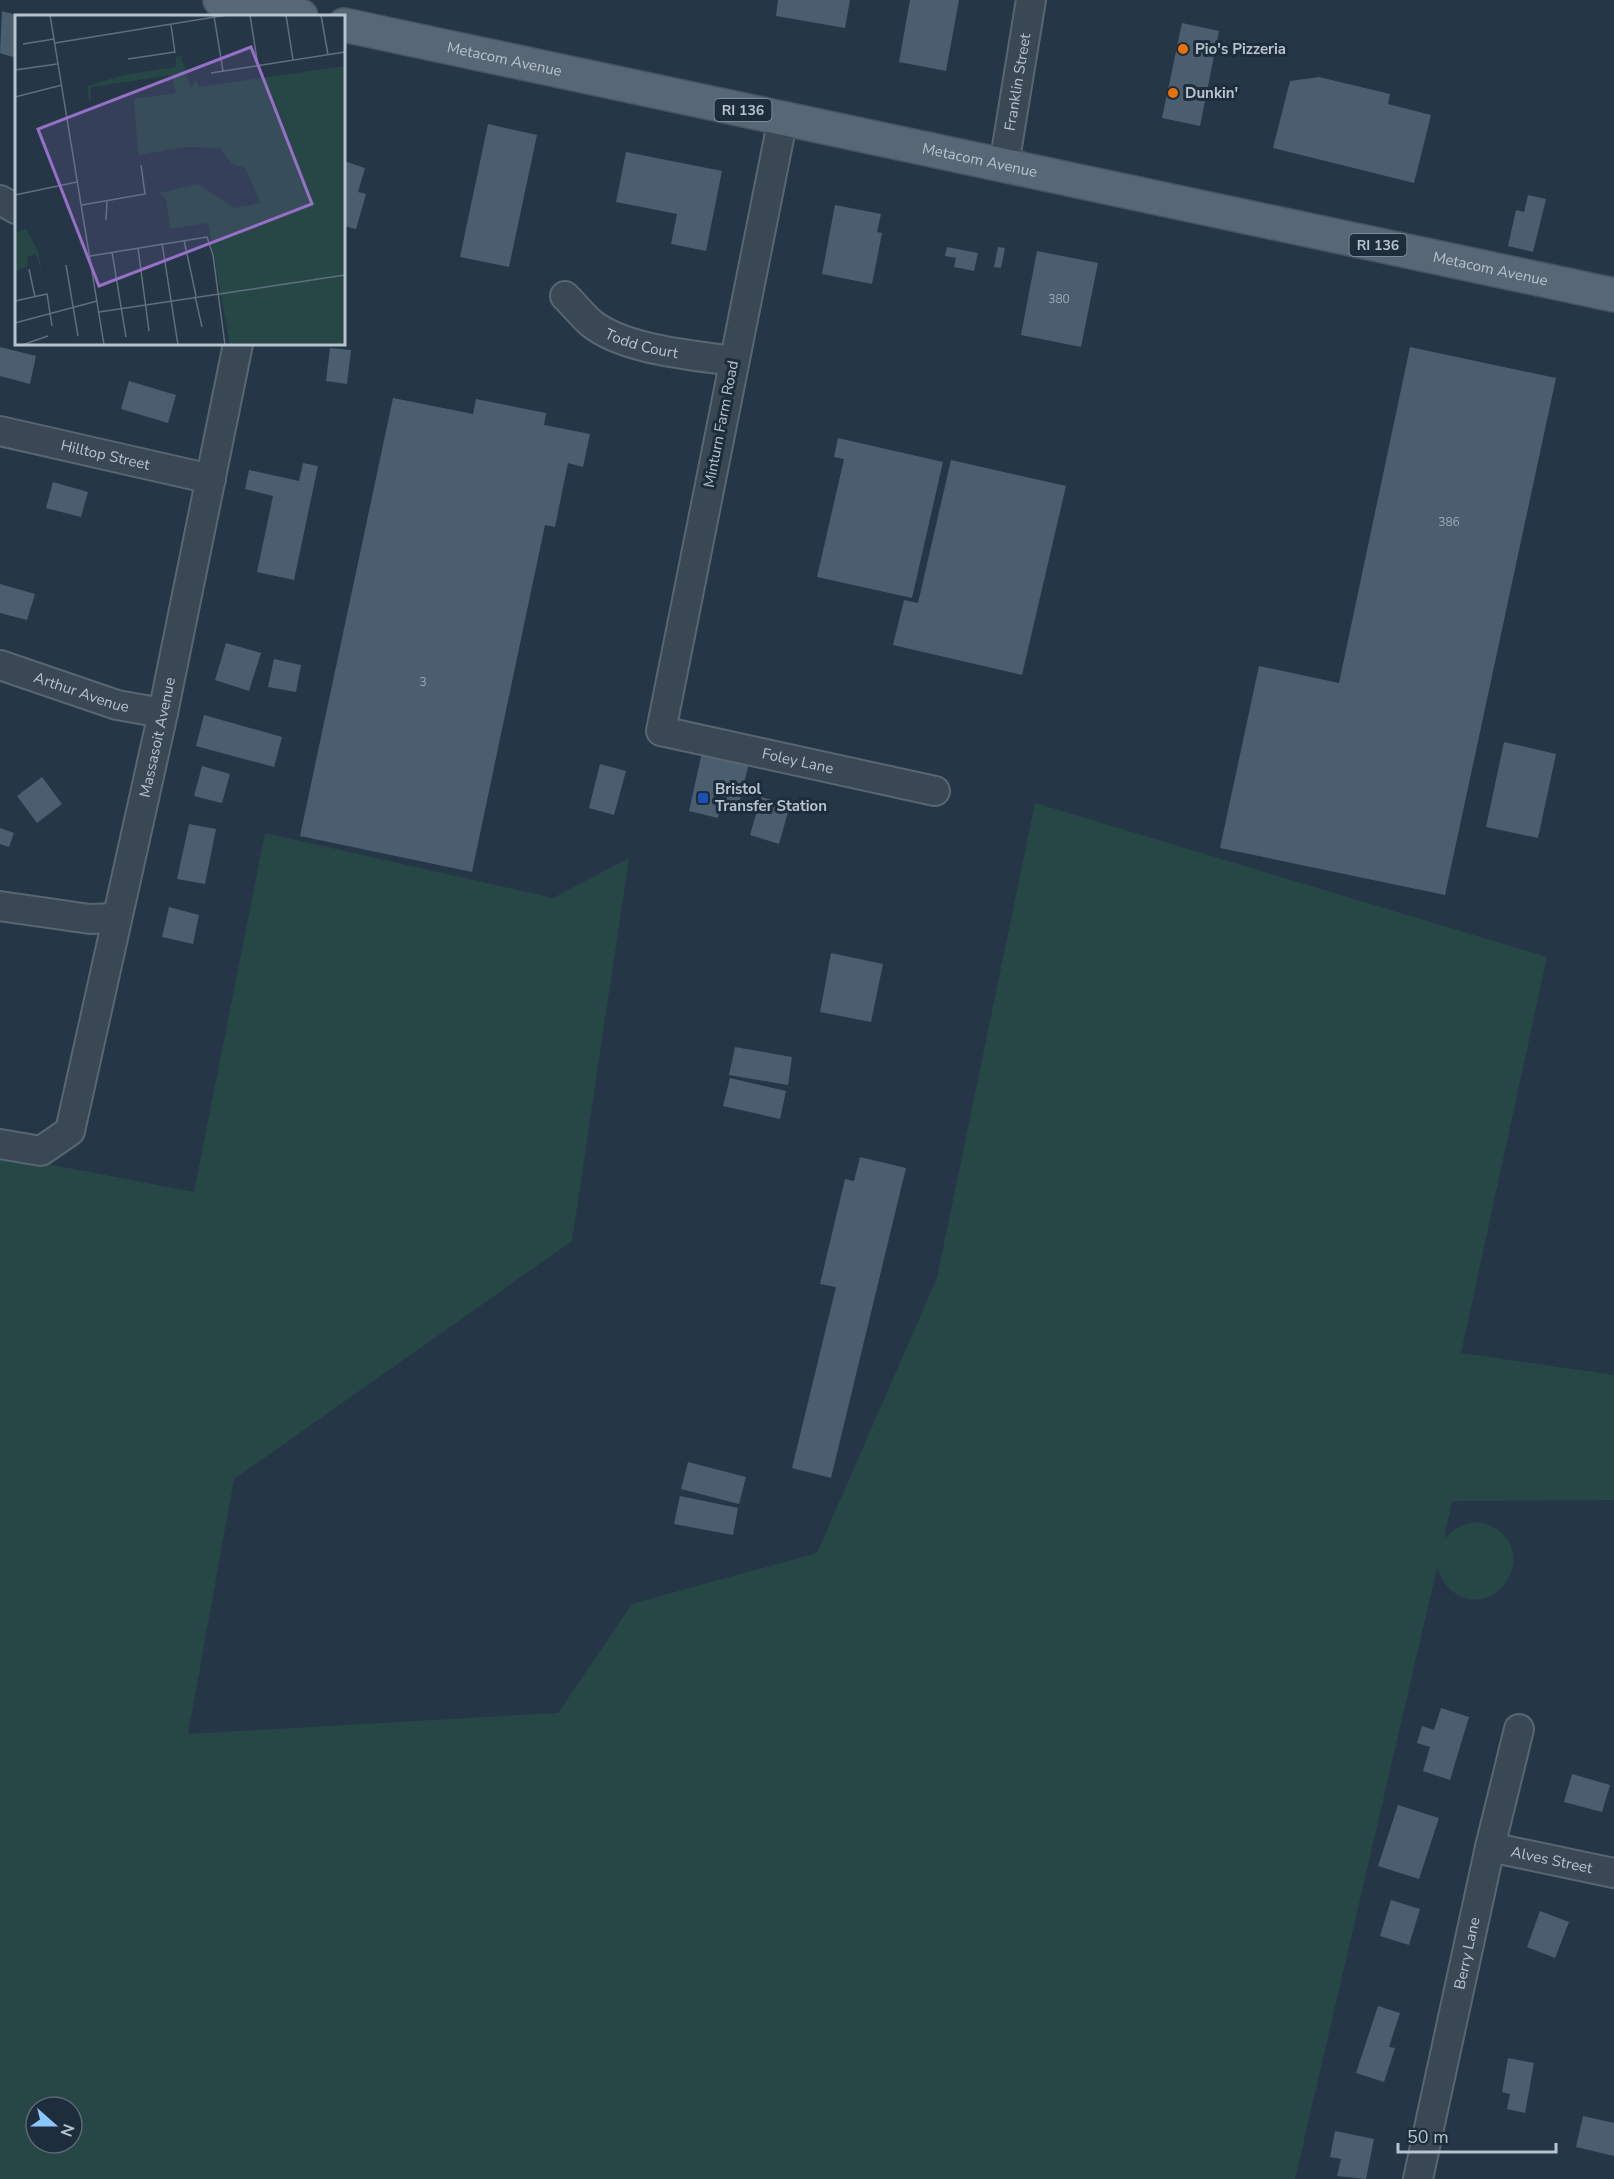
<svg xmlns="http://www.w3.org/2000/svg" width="1614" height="2179" font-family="'Nunito Sans',sans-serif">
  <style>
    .green { fill: #274747; fill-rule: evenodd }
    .building { fill: #4b5e6f }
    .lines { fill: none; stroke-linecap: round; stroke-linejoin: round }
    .minor-casing { stroke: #586672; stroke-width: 32 }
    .major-casing { stroke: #465461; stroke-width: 36 }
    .minor { stroke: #3a4855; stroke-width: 28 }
    .major { stroke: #586775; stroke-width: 33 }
    .food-dot { fill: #e8710a; stroke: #1e2d3b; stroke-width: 2 }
    .transit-dot { fill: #1a4fb4; stroke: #1e2d3b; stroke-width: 2 }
    .labels { text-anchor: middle; stroke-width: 6; stroke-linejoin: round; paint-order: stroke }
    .number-label { font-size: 12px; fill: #9caab6 }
    .shield { fill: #1e2d3b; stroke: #8996a2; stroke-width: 1.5 }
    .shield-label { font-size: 14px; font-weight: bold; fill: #b7c3ce }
    .poi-label { font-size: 15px; font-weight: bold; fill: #b7c3ce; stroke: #1e2d3b; text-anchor: start }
    .street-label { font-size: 15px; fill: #b7c3ce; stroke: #1e2d3b }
    .inset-road { fill: none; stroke: #5f6f7c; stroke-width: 1.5 }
    .view { fill: #9670c6; fill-opacity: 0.15; stroke: #9670c6; stroke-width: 3 }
    .inset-edge { fill: none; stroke: #b7c3ce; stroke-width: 3 }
  </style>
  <rect width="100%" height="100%" fill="#253746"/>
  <path class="green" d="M1035,803L1547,957L1461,1353L1614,1375V1500L1452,1501L1444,1539C1456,1527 1472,1517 1489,1525C1543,1549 1497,1625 1452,1591C1444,1585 1441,1575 1437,1568L1295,2179H0V1155L194,1192L265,833L553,898L629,858L572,1241L234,1479L188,1734L558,1713L632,1604L817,1553L937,1278ZM36,2107H72V2143H36Z"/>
  <g class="building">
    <path d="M778,0H850L845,28L776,16Z"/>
    <path d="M910,0H959L946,71L899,62Z"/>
    <path d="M2,11L16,15V58L0,53Z"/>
    <path d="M1182,23L1219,31L1200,126L1162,118Z"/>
    <path d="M1319,77L1390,94L1388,104L1431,115L1414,183L1273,148L1290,81Z"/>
    <path d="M488,124L537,135L509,267L460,257Z"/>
    <path d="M626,152L722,171L706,251L671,244L677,214L616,202Z"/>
    <path d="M344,161L365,168L358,192L366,194L356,229L344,226Z"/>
    <path d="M1528,195L1546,199L1533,252L1508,246L1516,210L1524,212Z"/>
    <path d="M835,205L881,214L877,232L882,233L872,284L822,274Z"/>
    <path d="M947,247L978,253L974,271L954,267L956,258L945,256Z"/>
    <path d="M998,247L1005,248L1001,268L994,267Z"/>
    <path d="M1037,251L1098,263L1081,347L1021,335Z"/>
    <path d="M0,347L36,356L30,384L0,376Z"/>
    <path d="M1410,347L1556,378L1445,895L1220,848L1259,666L1339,683Z"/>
    <path d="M330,348L351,350L347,384L326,381Z"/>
    <path d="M129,381L176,395L168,423L121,409Z"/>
    <path d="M393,398L473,414L476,399L546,413L544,425L590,434L583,467L568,463L555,527L545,525L472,872L300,836Z"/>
    <path d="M838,438L943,462L912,598L817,577L844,459L834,457Z"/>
    <path d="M951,460L1066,486L1022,675L893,645L904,600L918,603Z"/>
    <path d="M303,463L318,466L294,580L257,572L273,496L245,489L249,470L299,481Z"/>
    <path d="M53,482L88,492L81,517L46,508Z"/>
    <path d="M0,584L35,594L27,620L0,613Z"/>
    <path d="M226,643L261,653L249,691L215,680Z"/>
    <path d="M274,659L301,665L296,692L268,687Z"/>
    <path d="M204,715L282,737L274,767L196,746Z"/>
    <path d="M1504,742L1556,754L1538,838L1486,827Z"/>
    <path d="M702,752L749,763L739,803L722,799L718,818L689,811Z"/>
    <path d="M600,764L626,771L614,815L589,808Z"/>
    <path d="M202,766L230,774L222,803L194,796Z"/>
    <path d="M42,777L62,804L37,823L17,796Z"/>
    <path d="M761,797L790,805L779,844L750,835Z"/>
    <path d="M189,824L216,829L205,884L177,879Z"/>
    <path d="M0,828L14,833L9,847L0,844Z"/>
    <path d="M169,907L199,915L193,944L162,937Z"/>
    <path d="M831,953L883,964L871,1022L820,1012Z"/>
    <path d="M735,1047L792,1057L788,1085L729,1075Z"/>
    <path d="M730,1078L786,1091L780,1119L723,1106Z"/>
    <path d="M860,1157L906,1168L831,1478L792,1468L836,1287L820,1284L845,1179L854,1181Z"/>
    <path d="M688,1462L746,1477L739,1504L681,1489Z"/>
    <path d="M680,1496L738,1508L733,1535L674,1524Z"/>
    <path d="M1441,1708L1469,1717L1450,1780L1423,1771L1430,1747L1417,1743L1422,1726L1434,1730Z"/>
    <path d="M1572,1774L1610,1785L1602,1812L1564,1802Z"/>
    <path d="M1398,1805L1439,1818L1419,1879L1378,1866Z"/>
    <path d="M1391,1900L1420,1909L1409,1945L1380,1936Z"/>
    <path d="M1540,1911L1569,1922L1555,1958L1527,1947Z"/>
    <path d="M1378,2006L1400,2013L1389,2047L1395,2048L1384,2082L1356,2073Z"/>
    <path d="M1508,2058L1534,2063L1525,2113L1507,2109L1510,2094L1502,2092Z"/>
    <path d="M1583,2116L1614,2123V2156L1576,2147Z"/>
    <path d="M1335,2131L1374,2139L1366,2179L1337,2176L1341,2159L1330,2157Z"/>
  </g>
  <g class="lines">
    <defs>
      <g id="minor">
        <path id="s1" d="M783,118L661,731L935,791"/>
        <path id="s2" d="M1004,165L1031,0"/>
        <path d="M0,200L16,209"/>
        <path id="s3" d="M565,296C574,305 582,315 591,323C624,350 692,355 733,361"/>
        <path id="s4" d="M0,431L211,479"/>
        <path id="s5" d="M0,665L117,705L163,713"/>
        <path d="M0,906L90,919L116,918"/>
        <path id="s6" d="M0,1144L41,1151L70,1131L163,713L238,344"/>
        <path id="s7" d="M1490,1847L1614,1873"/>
        <path id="s8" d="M1418,2179L1490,1847L1519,1729"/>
      </g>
      <g id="major">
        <path d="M220,0L301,16"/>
        <path id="s9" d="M344,25L1614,295"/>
      </g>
    </defs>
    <use href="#minor" class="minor-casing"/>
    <use href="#major" class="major-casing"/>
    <use href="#minor" class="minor"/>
    <use href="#major" class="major"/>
  </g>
  <g class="food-dot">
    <circle cx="1183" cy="49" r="6"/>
    <circle cx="1173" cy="93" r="6"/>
  </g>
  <rect class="transit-dot" x="697" y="792" width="12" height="12" rx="3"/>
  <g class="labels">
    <g class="number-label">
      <text x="1059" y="303">380</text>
      <text x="1449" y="526">386</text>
      <text x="423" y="686">3</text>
    </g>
    <g class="shield">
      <rect x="714.5" y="99" width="57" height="22" rx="4.5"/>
      <rect x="1349.5" y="234" width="57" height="22" rx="4.5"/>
    </g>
    <g class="shield-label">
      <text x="743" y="115">RI 136</text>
      <text x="1378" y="250">RI 136</text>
    </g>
    <g class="poi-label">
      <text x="1195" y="54">Pio's Pizzeria</text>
      <text x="1185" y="98">Dunkin'</text>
      <text x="715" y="794">Bristol<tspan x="715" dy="17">Transfer Station</tspan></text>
    </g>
    <g class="street-label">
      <text dy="5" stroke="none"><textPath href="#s9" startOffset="164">Metacom Avenue</textPath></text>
      <text dy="5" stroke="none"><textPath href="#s2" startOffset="84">Franklin Street</textPath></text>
      <text dy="5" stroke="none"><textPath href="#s9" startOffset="650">Metacom Avenue</textPath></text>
      <text dy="5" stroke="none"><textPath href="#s9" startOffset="1172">Metacom Avenue</textPath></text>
      <text dy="5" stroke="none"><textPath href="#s3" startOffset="93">Todd Court</textPath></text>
      <text transform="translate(721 424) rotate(-79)" y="5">Minturn Farm Road</text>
      <text dy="5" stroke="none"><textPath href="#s4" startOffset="108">Hilltop Street</textPath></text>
      <text dy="5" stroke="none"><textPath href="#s5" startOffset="86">Arthur Avenue</textPath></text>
      <text dy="5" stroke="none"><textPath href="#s6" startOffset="480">Massasoit Avenue</textPath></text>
      <text dy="5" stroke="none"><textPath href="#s1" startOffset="765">Foley Lane</textPath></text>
      <text dy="5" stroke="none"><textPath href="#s7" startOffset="63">Alves Street</textPath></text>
      <text dy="5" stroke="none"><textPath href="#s8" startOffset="231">Berry Lane</textPath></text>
    </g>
  </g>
  <g transform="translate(15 15)">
    <rect width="330" height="330" fill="#253746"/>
    <path d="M166,41L176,73L181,65L184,72L330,51V330H215L193,208L155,214L151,184L144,178L183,169L219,193L246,188L230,153L217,149L205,133L173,132L123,140L119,84L161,78L157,60L76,72L75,90L72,71L109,60L161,52V42ZM11,214L23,236L27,258L21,239L12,242L13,251L0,256V218Z" fill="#274747"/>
    <path class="inset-road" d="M35,0L89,330M235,0L243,51M271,0L278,45M306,0L313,40M199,1L208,56M156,10L160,38M40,28L212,0M8,29L39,24M113,44L160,37M0,55L42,49M196,58L330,37M0,82L47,70M0,180L62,167M67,190L130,179L126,150M91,205L92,186M169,225L181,281M147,228L163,330M123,233L134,316M97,237L111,322M75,241L192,222L198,240L210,330M51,250L63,321M14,254L20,282M180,281L187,312M0,286L32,279L37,311M84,297L330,260M0,308L82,286M7,330L33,321"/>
    <path class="view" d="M236,32L297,189L84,271L23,114Z"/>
    <rect width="330" height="330" class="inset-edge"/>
  </g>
  <g transform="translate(54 2125) rotate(111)"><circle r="28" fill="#1e2d3b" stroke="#5b6976" stroke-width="1.5"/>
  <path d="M0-4.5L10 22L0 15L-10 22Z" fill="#8cc6ff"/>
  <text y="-9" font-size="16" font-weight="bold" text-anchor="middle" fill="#b7c3ce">N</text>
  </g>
  <path d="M1398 2143v9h158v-9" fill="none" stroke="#b7c3ce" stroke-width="3"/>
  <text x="1407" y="2143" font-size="18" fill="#b7c3ce" stroke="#1e2d3b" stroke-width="4.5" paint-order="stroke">50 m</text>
</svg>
